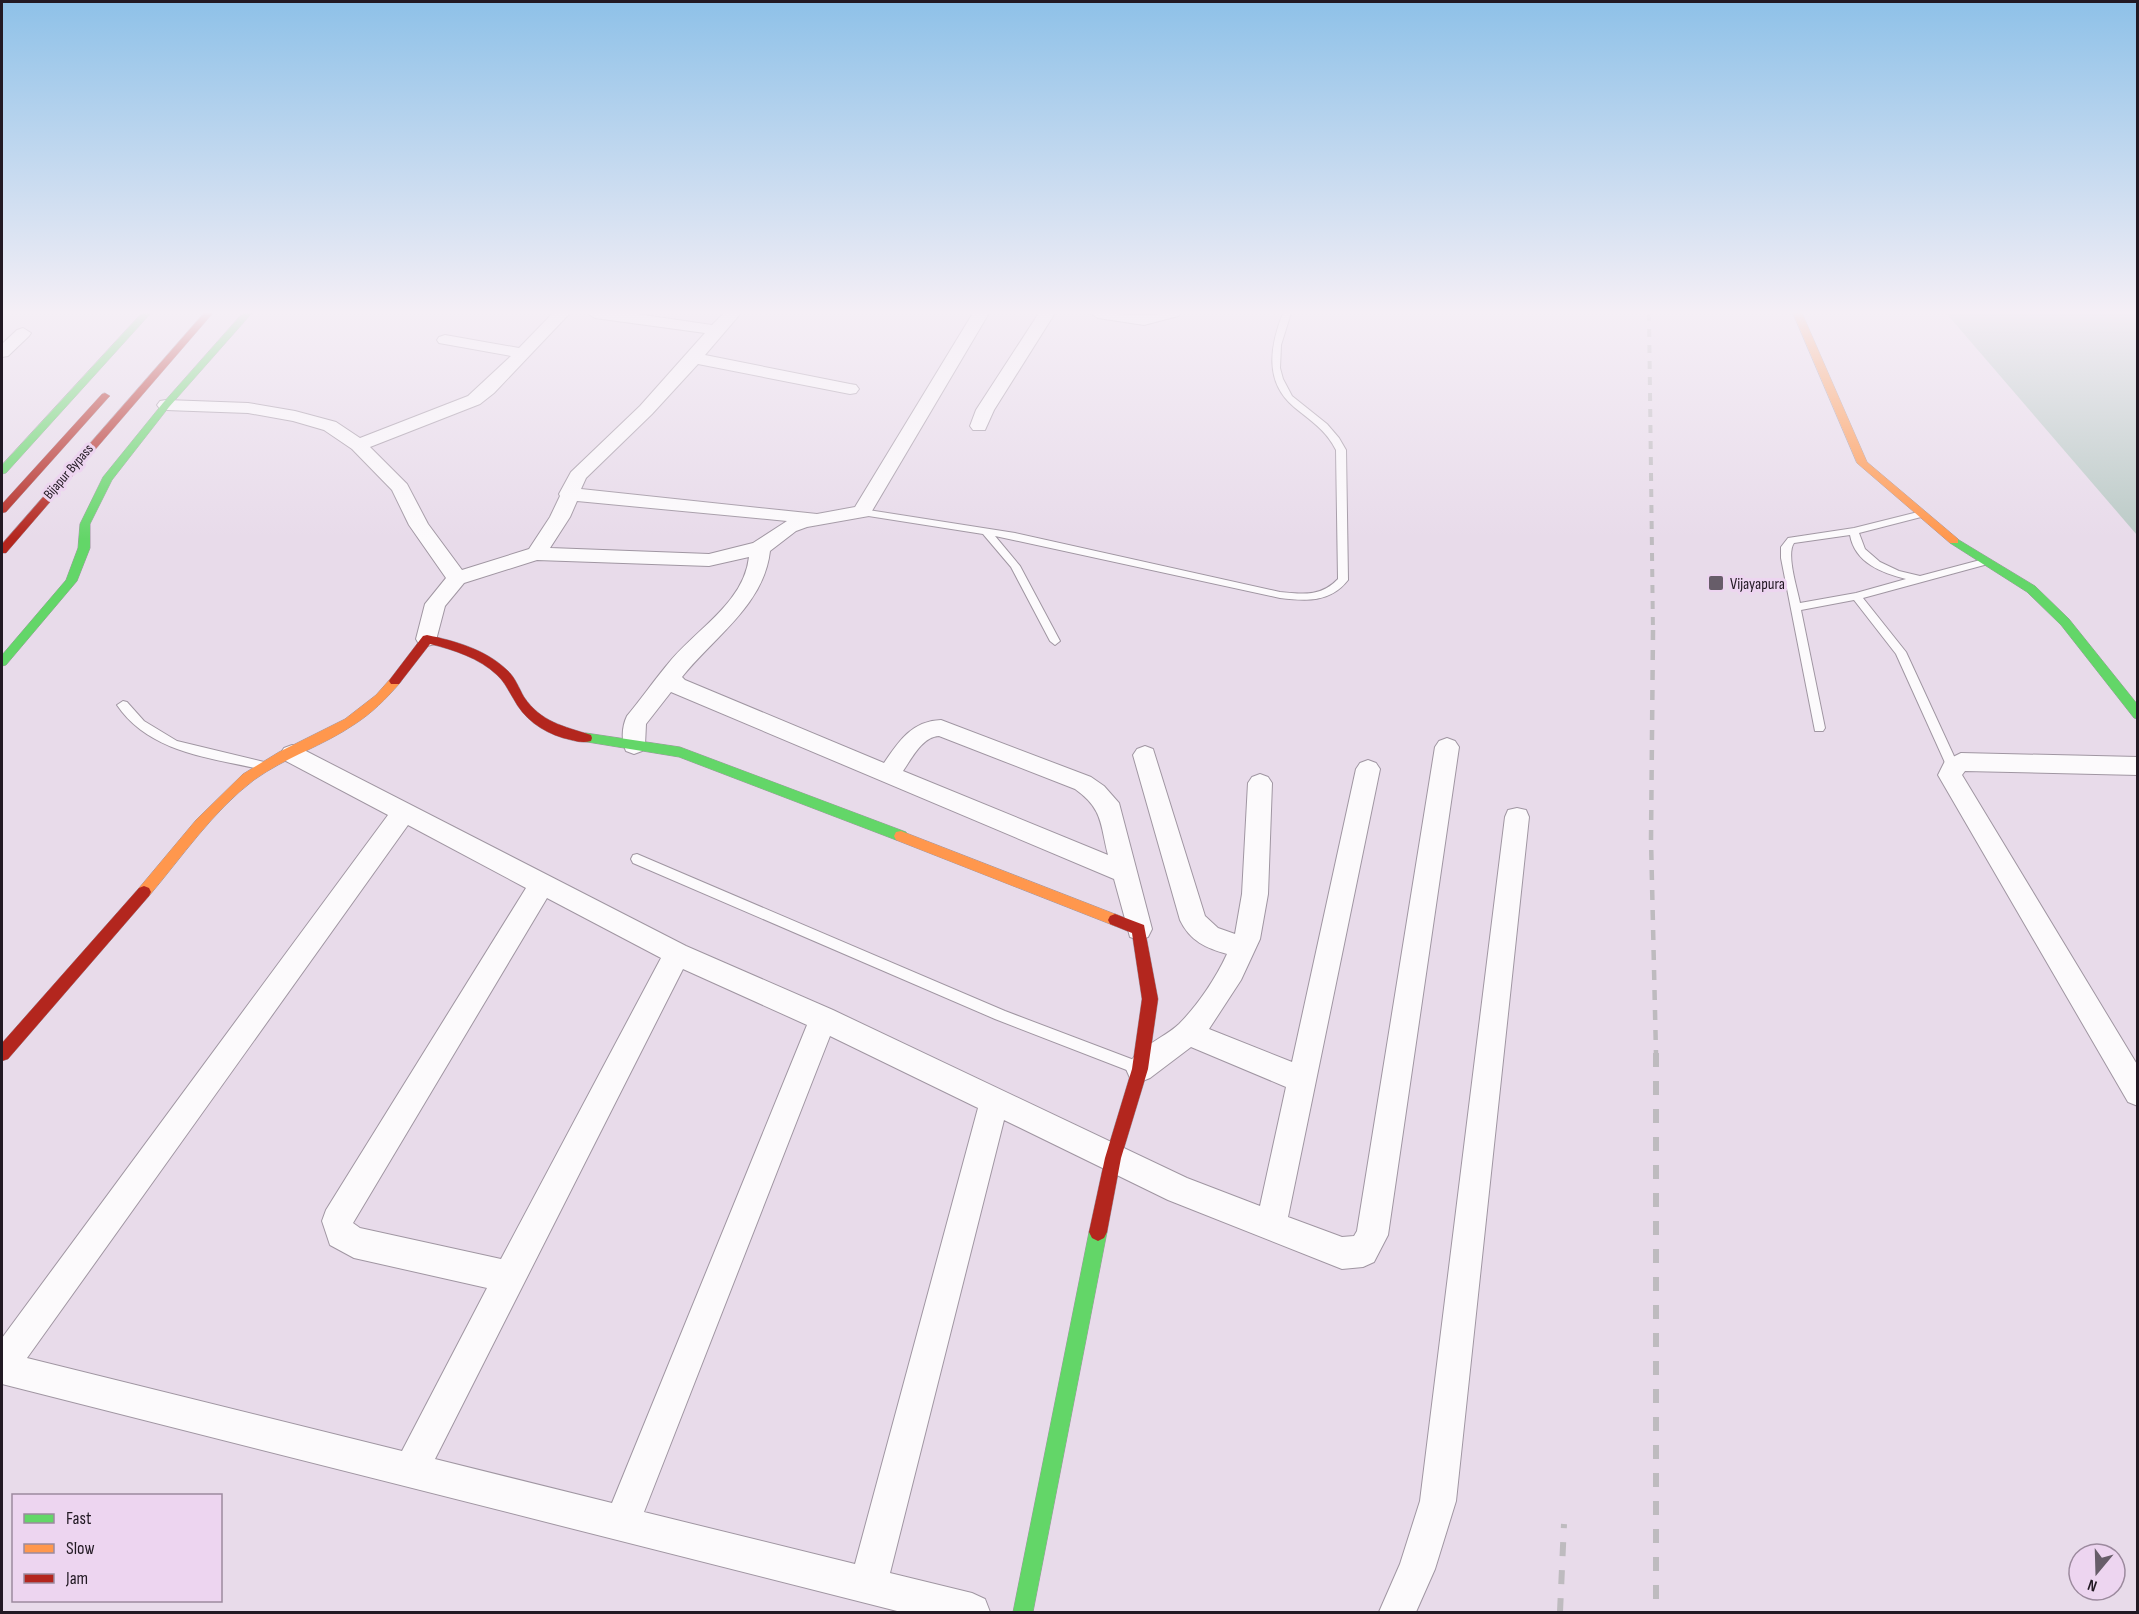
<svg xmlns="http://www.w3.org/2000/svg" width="2139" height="1614" font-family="'Sofia Sans Condensed',sans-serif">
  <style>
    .green { fill: #bacac6 }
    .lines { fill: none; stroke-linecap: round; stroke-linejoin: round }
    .lane-casing { stroke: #a096a2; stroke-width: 2 }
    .street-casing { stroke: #a096a2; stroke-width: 2 }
    .fast-casing { stroke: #a096a2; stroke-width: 1 }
    .slow-casing { stroke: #a096a2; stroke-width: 1 }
    .jam-casing { stroke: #a096a2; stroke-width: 1 }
    .lane { fill: #fcfafc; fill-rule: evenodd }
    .street { fill: #fcfafc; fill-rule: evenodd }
    .fast { fill: #63d668; fill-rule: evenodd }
    .slow { fill: #ff974d; fill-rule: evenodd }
    .jam { fill: #b3261e; fill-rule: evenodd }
    .rail-far2 { stroke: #bebbbf; stroke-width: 4; stroke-dasharray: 8 8; stroke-linecap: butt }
    .rail-far1 { stroke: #bebbbf; stroke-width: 4.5; stroke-dasharray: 10 10; stroke-linecap: butt }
    .rail { stroke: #bebbbf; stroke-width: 6; stroke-dasharray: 14 14; stroke-linecap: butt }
    .poi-dot { fill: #675d69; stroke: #edd5f0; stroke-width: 2 }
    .labels { text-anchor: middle; stroke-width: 6; stroke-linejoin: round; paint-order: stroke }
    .far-street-label { font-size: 14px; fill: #221923; stroke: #edd5f0 }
    .poi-label { font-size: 16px; fill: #221923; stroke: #edd5f0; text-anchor: start }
  </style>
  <rect width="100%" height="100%" fill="#e8dbea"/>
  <path class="green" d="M1946,313H2137V535Z"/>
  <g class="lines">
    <defs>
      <g id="lane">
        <path d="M1283,313H1291L1281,345L1280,368L1283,379L1292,396L1327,424L1339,438L1346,450L1348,580C1330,603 1306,601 1280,598L995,536L1020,566L1060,641L1055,645L1050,641L1011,567L983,534L862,515L857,512L862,509L1015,533L1280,592C1303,594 1321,597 1338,579L1336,450C1326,430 1311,421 1294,407C1264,382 1270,346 1283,313Z"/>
        <path d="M1922,511L1927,514L1925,516L1859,533L1865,549L1880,562L1899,571L1920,576L1984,559L1988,560V564L1863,598L1906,652L1959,767L1953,771L1947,767L1896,654L1854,600L1801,610L1825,728L1823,731H1815L1781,558V547L1788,538L1854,528ZM1850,535C1855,563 1882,573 1906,579L1856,593L1800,603C1797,588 1786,554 1794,543Z"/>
        <path d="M123,701L127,702L144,721L177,741L264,762L270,766L264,770C212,758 149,753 117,705Z"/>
        <path d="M637,854L1005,1011L1142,1063L1144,1068L1142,1073L1137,1074L995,1019L633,863L631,859L633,855Z"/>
      </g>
      <g id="street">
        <path d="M553,313H570L494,393L480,404L370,447L407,484L428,524L462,570L529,549L550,517L560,496L559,494L571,472L640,406L705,333L595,318L587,313H630L712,325L724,313H741L705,355L850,384L856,385L859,389L856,393L850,394L698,364L652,414L586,478L581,489L817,514L855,507L973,313H989L869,516L807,527L796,531L770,551C764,605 714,637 682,677L685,680L884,763C899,741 912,721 941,720L1091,777L1104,786L1119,803L1152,929L1148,937L1139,940L1130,937L1114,879L671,692L646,724L645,745L642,751L634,754L626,751C621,741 622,726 627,716C641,699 653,682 667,665C693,631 744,604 749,557L709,566L537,560L464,583L445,606L435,644L427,646L419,644L416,639L425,604L446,578L409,525L392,490L352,449L324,430L293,421L248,413L166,410L160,409L157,405L160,401L166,400L248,403L295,411L336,422L360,438L468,396L511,356L439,343L437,340L439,337L445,335L519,348ZM577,501L787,521L753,543L709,554L550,548L570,517ZM939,736L1075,789C1103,809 1100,823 1108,855L903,771C912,758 922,737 939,736Z"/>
        <path d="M1039,313H1055L994,410L985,430H973L970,426L976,410Z"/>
        <path d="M1090,313L1144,315L1180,313L1178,316L1144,325L1098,318Z"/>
        <path d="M23,328L31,333L29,336L8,356L2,357V344L17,330Z"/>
        <path d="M1447,738L1455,741L1459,747L1388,1235L1374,1262L1363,1267L1342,1269L1168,1200L1004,1120L890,1573L972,1593L985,1599L990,1612H901L2,1384V1338L388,815L284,760L280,754L284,748L292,745L300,748L686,946L833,1010L1187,1178L1260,1206L1286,1087L1191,1047L1150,1078L1140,1082L1130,1078L1126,1069C1135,1048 1163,1039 1179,1024C1198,1005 1216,978 1227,954C1206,948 1190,941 1180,920L1133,755L1137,749L1145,746L1153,749L1205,916L1218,928L1235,934L1242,894L1248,783L1252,777L1260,774L1268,777L1272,783L1268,894L1260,939L1241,980L1209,1029L1292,1062L1356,769L1360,763L1368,760L1376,763L1380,769L1288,1217L1342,1237L1354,1236L1357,1231L1435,747L1439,741ZM408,825L526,888L326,1210L322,1221L330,1245L354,1258L487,1288L402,1451L27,1358ZM547,898L661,958L501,1259L360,1228L353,1223ZM683,969L807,1025L612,1503L435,1459ZM830,1036L978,1108L855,1564L644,1512Z"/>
        <path d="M1961,753L2138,757V775L1965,771L1962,775L2138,1066V1106L2128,1102L1938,775L1945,761Z"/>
        <path d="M1517,808L1526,810L1529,817L1456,1501L1435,1569L1416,1612H1379L1400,1564L1420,1501L1505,817L1508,810Z"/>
      </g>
      <g id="fast">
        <path d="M142,313H151L6,473L2,474V465Z"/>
        <path d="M243,313H252L169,407L112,480L90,524V548L77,581L6,665L2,666V655L66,580L78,548L80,524L103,477L163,403Z"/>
        <path d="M1954,537L2035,586L2069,619L2138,705V719L2134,718L2061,625L2027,592L1950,543V539Z"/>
        <path d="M586,733L680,747L906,832L908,836L906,840H896L679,757L581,741L580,738Z"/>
        <path d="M1098,1223L1104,1226L1107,1232L1033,1612H1013L1089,1232L1092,1226Z"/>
      </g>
      <g id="slow">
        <path d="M1793,313H1802L1867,462L1958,539V543H1950L1857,463Z"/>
        <path d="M395,677L399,678L401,681L399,684C386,699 372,713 355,724C323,746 286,757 254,780C213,811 182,857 149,896L144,898L139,896L137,892L139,888L196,820L243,774L279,752L345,719L376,695L391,678Z"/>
        <path d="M901,831L1120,916L1122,920L1120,924L1115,926L1110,924L896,840L894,836L896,832Z"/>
      </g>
      <g id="jam">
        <path d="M204,313H213L6,553H2V544Z"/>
        <path d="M105,393L110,396L108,398L6,512L2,513V504L102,394Z"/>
        <path d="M427,635C455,641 485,649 507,670C515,677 519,688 524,697C541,722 563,726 591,735L592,738L591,741C582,744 572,740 563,738C541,731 524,719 513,698C508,690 504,681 497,675C479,658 454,650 430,644L399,684H391L389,681L391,678L423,636Z"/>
        <path d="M144,886L149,888L151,892L149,896L8,1059L2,1061V1043L139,888Z"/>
        <path d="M1115,914L1144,925L1158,999L1148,1069L1121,1158L1107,1232L1104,1238L1098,1241L1092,1238L1089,1232L1105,1158L1132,1069L1142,999L1132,933L1110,924L1108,920L1110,916Z"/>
      </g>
    </defs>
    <use href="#lane" class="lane-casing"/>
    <use href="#street" class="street-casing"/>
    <use href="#fast" class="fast-casing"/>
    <use href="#slow" class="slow-casing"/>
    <use href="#jam" class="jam-casing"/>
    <use href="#lane" class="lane"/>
    <use href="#street" class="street"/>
    <use href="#fast" class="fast"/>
    <use href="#slow" class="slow"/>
    <use href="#jam" class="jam"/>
    <path class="rail-far2" d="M1649,313L1653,632"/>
    <path class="rail-far1" d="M1653,630L1651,840L1656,1054"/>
    <g class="rail">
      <path d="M1656,1053V1612"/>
      <path d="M1560,1612L1564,1524"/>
    </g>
  </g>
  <linearGradient id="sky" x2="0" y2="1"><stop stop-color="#8ec1e8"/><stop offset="0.58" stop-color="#f5eff6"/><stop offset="1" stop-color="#f5eff6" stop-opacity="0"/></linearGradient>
  <rect width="2139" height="539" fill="url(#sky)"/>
  <rect class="poi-dot" x="1708" y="575" width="16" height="16" rx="3"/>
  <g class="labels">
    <g class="far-street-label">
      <text transform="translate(68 471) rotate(-49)" y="5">Bijapur Bypass</text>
    </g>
    <g class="poi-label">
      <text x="1730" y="589">Vijayapura</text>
    </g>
  </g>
  <rect width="2139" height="1614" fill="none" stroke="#221923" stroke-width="6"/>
  <rect x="12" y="1494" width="210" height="108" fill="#edd5f0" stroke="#9c8a9e" stroke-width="1.5"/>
  <rect x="24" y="1514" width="30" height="9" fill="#63d668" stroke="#9c8a9e" stroke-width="1.5"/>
  <text x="66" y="1524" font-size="18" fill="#221923">Fast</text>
  <rect x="24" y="1544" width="30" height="9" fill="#ff974d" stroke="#9c8a9e" stroke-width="1.5"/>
  <text x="66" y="1554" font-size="18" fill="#221923">Slow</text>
  <rect x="24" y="1574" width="30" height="9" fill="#b3261e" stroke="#9c8a9e" stroke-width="1.5"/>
  <text x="66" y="1584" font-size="18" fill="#221923">Jam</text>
  <g transform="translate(2097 1572) rotate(199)"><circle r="28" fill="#edd5f0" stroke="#9c8a9e" stroke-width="1.5"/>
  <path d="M0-4.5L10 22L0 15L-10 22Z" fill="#675d69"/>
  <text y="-9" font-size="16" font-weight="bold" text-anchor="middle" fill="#221923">N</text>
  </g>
</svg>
